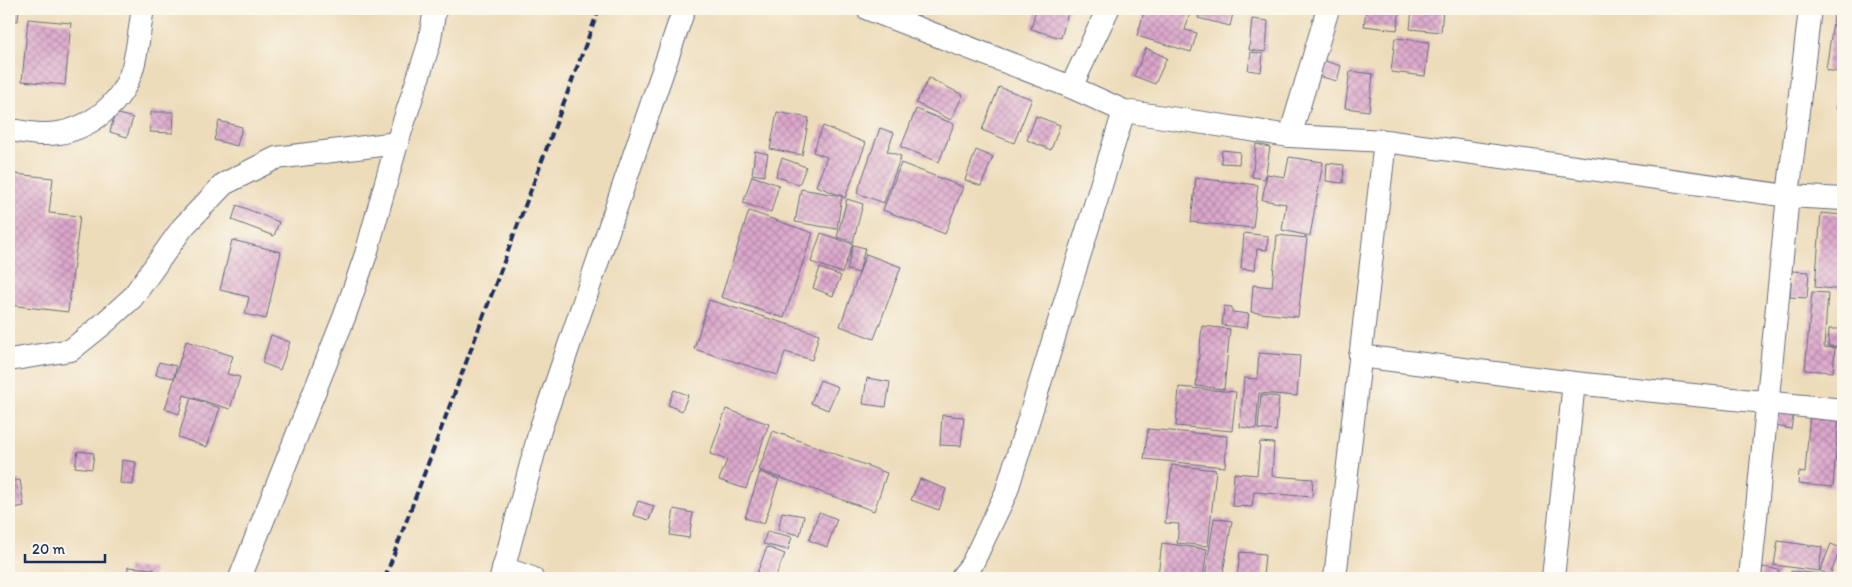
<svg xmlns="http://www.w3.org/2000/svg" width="1852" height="587" font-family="Itim,sans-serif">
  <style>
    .building { fill: url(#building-cross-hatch) }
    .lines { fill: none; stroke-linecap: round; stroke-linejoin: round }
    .street-casing { stroke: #646c7e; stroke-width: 24 }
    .street { stroke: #fff; stroke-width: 22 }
    .rail { stroke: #1b2f5e; stroke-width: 4; stroke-dasharray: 8 4; stroke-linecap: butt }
  </style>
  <defs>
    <pattern id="building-cross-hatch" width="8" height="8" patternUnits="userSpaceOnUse" patternTransform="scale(1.25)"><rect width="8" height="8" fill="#dca7cb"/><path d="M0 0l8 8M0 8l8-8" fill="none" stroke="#b288a8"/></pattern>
  </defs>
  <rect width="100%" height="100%" fill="#fbf7ec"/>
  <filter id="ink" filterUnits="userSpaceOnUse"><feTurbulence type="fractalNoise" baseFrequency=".02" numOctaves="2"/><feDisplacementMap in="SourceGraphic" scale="10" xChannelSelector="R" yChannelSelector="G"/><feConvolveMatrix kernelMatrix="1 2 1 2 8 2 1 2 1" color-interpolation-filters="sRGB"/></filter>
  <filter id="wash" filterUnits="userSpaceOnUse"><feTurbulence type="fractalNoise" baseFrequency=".0096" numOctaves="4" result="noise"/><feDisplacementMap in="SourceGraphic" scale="20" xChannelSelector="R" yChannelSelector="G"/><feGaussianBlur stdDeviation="1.12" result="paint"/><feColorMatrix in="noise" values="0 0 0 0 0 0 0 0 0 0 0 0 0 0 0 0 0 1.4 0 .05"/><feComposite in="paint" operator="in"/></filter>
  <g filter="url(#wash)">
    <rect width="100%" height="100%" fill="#eddcba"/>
    <g id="blocks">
      <g class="building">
        <path d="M9,9H19L18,21L9,20Z"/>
        <path d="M65,9H87L86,13Z"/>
        <path d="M1036,9H1069L1061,38L1031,29Z"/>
        <path d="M1145,9H1191L1185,30L1197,33L1191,52L1137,36Z"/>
        <path d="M1201,9H1234L1230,26L1198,18Z"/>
        <path d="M1366,9H1400L1397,30L1364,26Z"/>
        <path d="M1412,9H1443L1441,32L1410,29Z"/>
        <path d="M1835,9H1843V110L1836,109L1842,73L1826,70Z"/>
        <path d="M28,19L71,23L65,85L22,81Z"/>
        <path d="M1252,19L1268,21L1266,52L1249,50Z"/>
        <path d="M1395,38L1429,42L1425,76L1391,72Z"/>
        <path d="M1146,48L1167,58L1155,84L1134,76Z"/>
        <path d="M1251,52L1263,54L1261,72L1248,70Z"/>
        <path d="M1322,60L1341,66L1337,81L1318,76Z"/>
        <path d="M1350,71L1373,74L1369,111L1345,108Z"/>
        <path d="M929,78L963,95L951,120L916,103Z"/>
        <path d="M999,87L1032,99L1014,143L982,130Z"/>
        <path d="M916,109L954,124L939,162L901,147Z"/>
        <path d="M151,112H174L173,133L150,132Z"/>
        <path d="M777,112L809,118L802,155L770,149Z"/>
        <path d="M115,113L133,118L127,137L110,132Z"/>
        <path d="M1036,116L1060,125L1051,150L1027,140Z"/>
        <path d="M219,121L242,127L237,146L214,140Z"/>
        <path d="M823,126L866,143L845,198L842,196L837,229L795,222L801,189L842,196L816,186L827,157L813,152Z"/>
        <path d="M880,128L894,133L887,151L901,156L884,203L857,193Z"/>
        <path d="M1256,144L1270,147L1265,179L1252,177Z"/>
        <path d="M976,150L993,157L981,186L965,180Z"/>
        <path d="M1222,150L1240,152L1239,164L1221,163Z"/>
        <path d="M755,151L768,154L764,176L752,174Z"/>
        <path d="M1289,157L1323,162L1310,236L1282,230L1286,204L1262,200L1267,174L1285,177Z"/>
        <path d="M782,158L806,167L799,185L776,176Z"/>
        <path d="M901,163L963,187L945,234L883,210Z"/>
        <path d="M1327,163L1344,165L1343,183L1326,181Z"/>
        <path d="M14,174L53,178L49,213L80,216L68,312L9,305V222Z"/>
        <path d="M752,176L779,185L771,212L743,203Z"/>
        <path d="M1196,178L1258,185L1253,228L1191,222Z"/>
        <path d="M847,199L863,204L853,242L837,237Z"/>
        <path d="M237,205L279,222L274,236L232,220Z"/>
        <path d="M749,211L813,233L784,318L721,297Z"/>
        <path d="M1821,213L1843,215V290L1815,287Z"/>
        <path d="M821,233L853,244L842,273L811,262Z"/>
        <path d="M1244,233L1268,236L1267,250L1257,249L1255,270L1241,269Z"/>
        <path d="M1277,235L1307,238L1298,317L1251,312L1253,285L1272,287Z"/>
        <path d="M232,240L281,252L266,319L245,314L249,297L220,290Z"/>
        <path d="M853,245L865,248L859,273L847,270Z"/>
        <path d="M866,254L901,267L874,339L840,326Z"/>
        <path d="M820,268L841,276L833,296L813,288Z"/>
        <path d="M1792,271L1809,272L1807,298L1790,297Z"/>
        <path d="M1812,292L1828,293L1824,347L1835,348L1833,372L1805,370Z"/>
        <path d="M709,300L819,334L812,360L785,352L778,375L694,349Z"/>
        <path d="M1224,306L1232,307V312L1249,314L1247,328L1222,325Z"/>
        <path d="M1202,326L1230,329L1224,389L1196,386Z"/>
        <path d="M1829,329H1843L1842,347L1828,346Z"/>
        <path d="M271,335L290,342L280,370L262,363Z"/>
        <path d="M186,341L233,356L227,374L240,377L230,409L184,395L179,414L165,409Z"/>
        <path d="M1259,353L1300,356L1297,396L1259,393L1256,429L1240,427L1244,378L1257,379Z"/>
        <path d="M159,362L176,366L174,378L156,375Z"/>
        <path d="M867,378L890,382L886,407L863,404Z"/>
        <path d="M820,380L838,387L828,410L811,403Z"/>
        <path d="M1179,387L1236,392L1232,431L1176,426Z"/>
        <path d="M674,390L688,395L682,411L668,405Z"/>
        <path d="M1261,395L1279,397L1276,431L1258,429Z"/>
        <path d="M191,398L220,408L207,447L178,437Z"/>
        <path d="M726,409L769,424L746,489L719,480L727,460L710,454Z"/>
        <path d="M1779,409L1794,411L1791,429L1776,426Z"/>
        <path d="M1810,412L1839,414L1833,487L1798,484L1799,472L1805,473Z"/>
        <path d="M942,415L964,417L961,446L940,445Z"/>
        <path d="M1148,429L1227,436L1225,467L1144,459Z"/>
        <path d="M773,431L887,473L874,511L759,470Z"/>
        <path d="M1260,442L1274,443L1272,476L1313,479L1312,497L1254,492L1252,507L1232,506L1234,473L1257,475Z"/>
        <path d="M78,451L94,453L92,469L75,467Z"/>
        <path d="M122,460L136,462L133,485L120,483Z"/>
        <path d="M1172,465L1216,470L1208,546L1177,543L1179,524L1165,523Z"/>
        <path d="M760,472L779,479L764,524L745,518Z"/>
        <path d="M920,479L946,489L939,510L911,500Z"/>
        <path d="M20,480L24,506L9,509V482Z"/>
        <path d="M638,501L654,506L649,520L633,515Z"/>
        <path d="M674,509L693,513L689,538L670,535Z"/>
        <path d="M782,512L804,516L800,535L778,530Z"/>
        <path d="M819,512L837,519L827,547L809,540Z"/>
        <path d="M1214,518L1232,521L1222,578H1205Z"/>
        <path d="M767,531L792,537L788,550L763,544Z"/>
        <path d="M1778,541L1822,547L1819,571L1774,565Z"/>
        <path d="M1162,543L1207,549L1203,578H1175L1158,575Z"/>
        <path d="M1831,544L1841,548L1830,575L1820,571Z"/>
        <path d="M767,547L785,554L775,578H755Z"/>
        <path d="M1240,552L1265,554L1263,578H1237Z"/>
        <path d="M128,567L154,569L153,578H127Z"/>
        <path d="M1763,567L1779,570L1777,578H1761Z"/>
        <path d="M1791,571L1820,574V578H1790Z"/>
      </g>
    </g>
  </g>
  <g filter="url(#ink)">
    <use href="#blocks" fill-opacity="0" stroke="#646c7e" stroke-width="1"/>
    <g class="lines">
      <defs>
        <g id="street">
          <path d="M868,9L1071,87L1124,111L1290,136L1385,141L1788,196L1843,199"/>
          <path d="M1071,87L1108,9"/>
          <path d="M9,130C20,131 32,134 43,134C82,135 118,109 131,73C138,53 139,30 143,9"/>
          <path d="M1290,136L1328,9"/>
          <path d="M1360,356L1574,383L1843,410"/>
          <path d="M9,360L71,350L102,325L132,298L183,227L224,184L276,158L397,143"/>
          <path d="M503,568L532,578"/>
          <path d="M240,578L345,315L366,254L397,143L429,44L435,9"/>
          <path d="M501,578L540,430L684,9"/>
          <path d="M961,578L972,564L1006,493L1124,111"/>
          <path d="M1335,578L1385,141"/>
          <path d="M1553,578L1574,383"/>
          <path d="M1750,578L1788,196L1810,9"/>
        </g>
      </defs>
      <use href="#street" class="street-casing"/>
      <use href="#street" class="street"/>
      <path class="rail" d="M385,578L599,9"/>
    </g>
  </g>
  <rect width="1852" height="587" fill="none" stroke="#fbf7ec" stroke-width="30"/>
  <path d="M25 554v8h80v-8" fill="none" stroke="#1b2f5e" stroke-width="2.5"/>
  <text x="32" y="554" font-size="15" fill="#1b2f5e" stroke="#fbf7ec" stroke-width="4" paint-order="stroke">20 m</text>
</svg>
